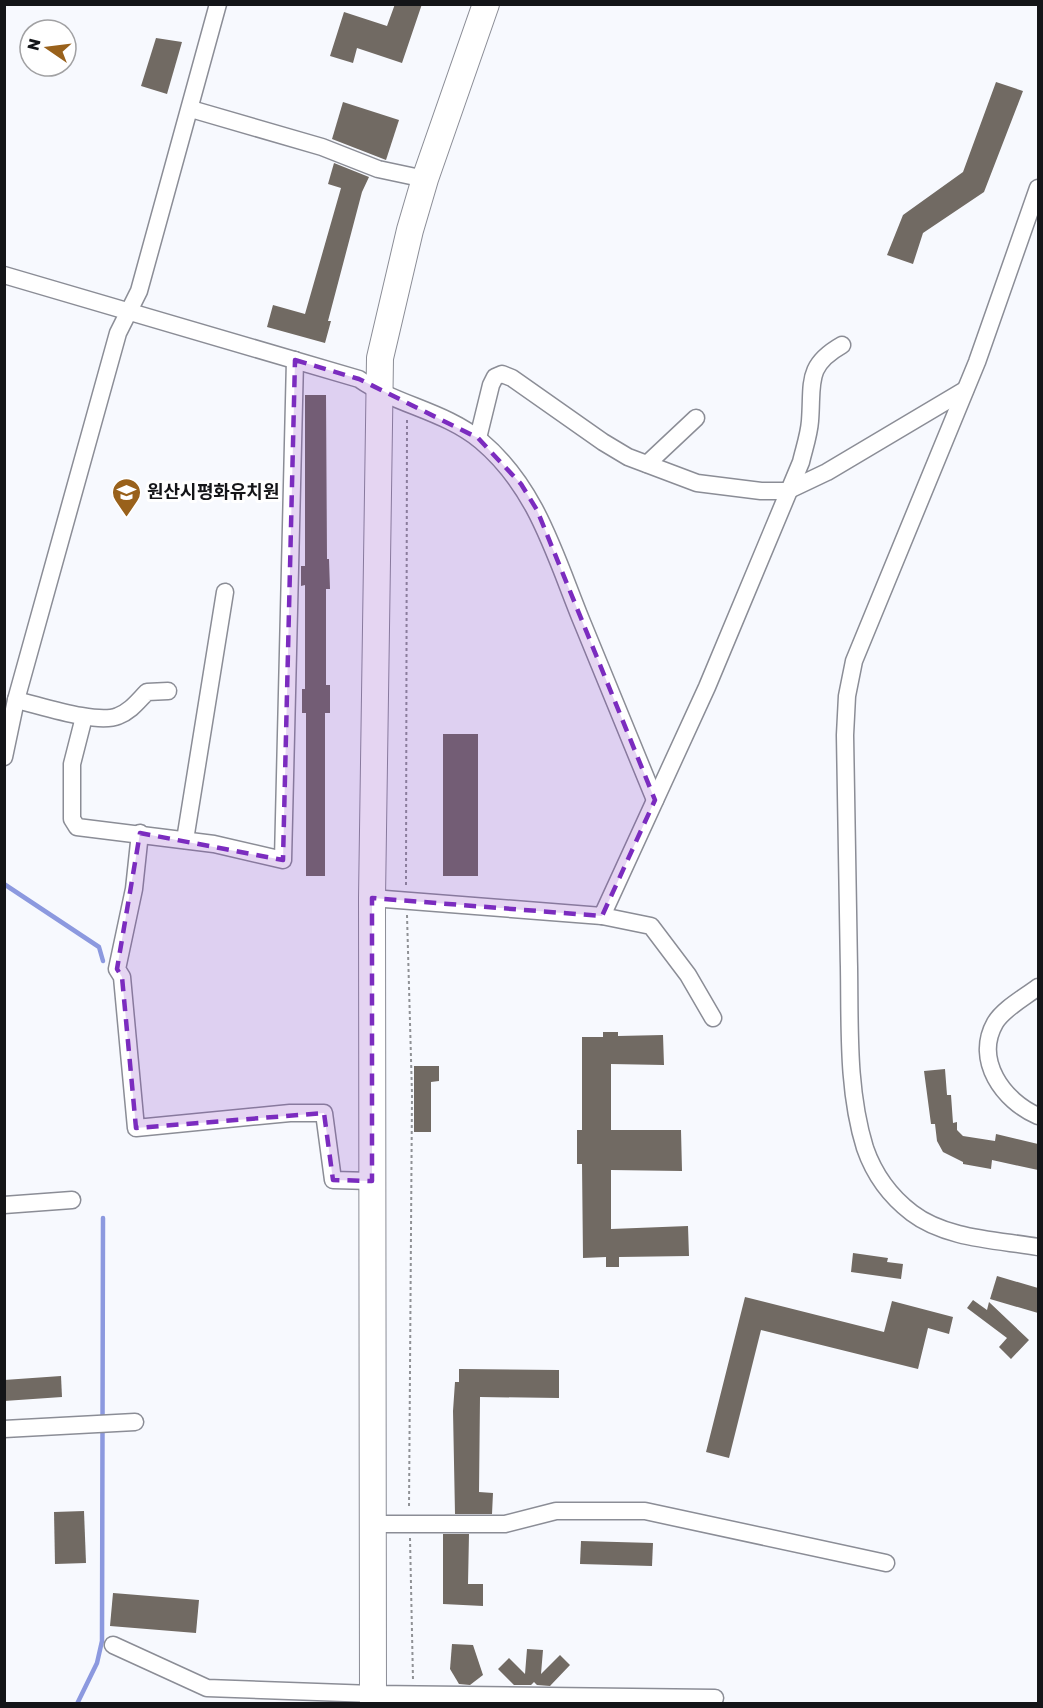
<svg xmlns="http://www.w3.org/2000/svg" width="1043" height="1708" font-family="Rubik,'Noto Sans KR',sans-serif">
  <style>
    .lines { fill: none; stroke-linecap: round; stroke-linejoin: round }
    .stream { stroke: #8c99df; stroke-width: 4.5 }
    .building { fill: #716a63 }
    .minor-casing { stroke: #8b8d96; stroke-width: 19 }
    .highway-casing { stroke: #8b8d96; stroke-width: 28 }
    .path { stroke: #8f9195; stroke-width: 2; stroke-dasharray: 3 3; stroke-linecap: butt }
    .minor { stroke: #fff; stroke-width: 16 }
    .highway { stroke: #fff; stroke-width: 26 }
    .marked { fill: #7b2cbf; fill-opacity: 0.2; stroke: #7b2cbf; stroke-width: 4.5; stroke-dasharray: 12 8; stroke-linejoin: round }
    .labels { text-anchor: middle; stroke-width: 6; stroke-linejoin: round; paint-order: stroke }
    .poi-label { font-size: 18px; font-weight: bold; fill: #141518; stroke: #fff; text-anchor: start }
  </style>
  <rect width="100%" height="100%" fill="#f7f9fe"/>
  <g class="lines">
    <g class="stream">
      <path d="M4,884L99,947L103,961"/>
      <path d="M77,1704L97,1663L102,1641L103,1218"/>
    </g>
  </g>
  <g class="building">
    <path d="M395,4H422L402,63L357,48L353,63L330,56L344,12L387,26Z"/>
    <path d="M156,38L182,42L167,94L141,86Z"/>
    <path d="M996,82L1023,91L984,192L923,233L913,264L887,255L903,215L963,172Z"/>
    <path d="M343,102L399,120L386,160L332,139Z"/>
    <path d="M334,163L369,177L362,192L328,321H331L325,343L267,327L273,305L305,314L341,188L328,184Z"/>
    <path d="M305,395H326L327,559H329L330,589H326V685H330V713H325V876H306V713H302V689H305V585L301,586V566H305Z"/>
    <rect x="443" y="734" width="35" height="142"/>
    <path d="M603,1032H618V1036L663,1035L664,1065L611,1064V1130H681L682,1171L611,1170V1229L688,1226L689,1256L619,1257V1267H606V1257L583,1258L582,1164H577V1130H582V1037H603Z"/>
    <path d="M414,1066H439V1081L431,1082V1132H414Z"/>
    <path d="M945,1069L947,1095H951L953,1123L957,1122V1130L963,1136L995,1141L996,1134L1038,1144V1170L992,1160L991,1169L963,1164V1162L943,1152L937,1141L935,1124H931L924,1071Z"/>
    <path d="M853,1253L888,1258L887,1262L903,1264L901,1279L851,1272Z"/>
    <path d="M997,1276L1038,1288V1313L990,1299Z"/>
    <path d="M745,1297L884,1332L892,1301L953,1317L949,1334L928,1328L918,1369L761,1330L729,1458L706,1452Z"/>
    <path d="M973,1300L987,1310L989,1302L1029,1340L1011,1359L999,1347L1007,1338L967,1308Z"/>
    <path d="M459,1369L559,1370V1398L480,1397L479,1492L493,1493L492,1514H455L453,1411L455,1382H459Z"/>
    <path d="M61,1376L62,1397L4,1401V1380Z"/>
    <path d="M84,1511L86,1563L55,1564L54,1512Z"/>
    <path d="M443,1534H469L468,1584H483V1606L443,1604Z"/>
    <path d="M581,1541L653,1543L652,1566L580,1564Z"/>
    <path d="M113,1593L199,1600L196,1633L110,1626Z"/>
    <path d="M452,1644L473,1645L483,1675L470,1685L459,1684L450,1669Z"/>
    <path d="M527,1649L543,1650L541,1674L560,1655L570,1665L550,1686L537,1685L534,1682L531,1685H514L498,1669L509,1658L525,1674Z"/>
  </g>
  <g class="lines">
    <defs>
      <g id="minor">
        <path d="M191,109L322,147L378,169L425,179"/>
        <path d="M1038,188L977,362L854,661L847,696L845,735C846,813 847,890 849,967C850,1027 847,1090 865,1148C874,1174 891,1197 912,1213C946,1239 998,1240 1038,1247"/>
        <path d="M4,275L359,379C396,405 445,411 481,441C537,488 555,556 582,622C606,681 631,740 655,800"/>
        <path d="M478,438L491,385L495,377L502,374L512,378L603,442L628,457L697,483L761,491H787L827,472L965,390"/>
        <path d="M647,464L696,418"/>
        <path d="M16,700C39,705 97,725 118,716C131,711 138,701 147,692L168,691"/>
        <path d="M84,717L72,764V819L77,827L214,844L283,860L295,360"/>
        <path d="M4,757L16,700L118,333L139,291L218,4"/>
        <path d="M140,833L134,889L117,969L122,977L136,1128L290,1113H324L333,1180L372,1181"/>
        <path d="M185,840L225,592"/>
        <path d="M372,898L602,916L707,687L801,462C804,449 809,435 810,421C813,383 805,366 842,345"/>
        <path d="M602,916L651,926L688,975L713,1018"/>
        <path d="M1038,987C1025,997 1003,1009 995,1023C974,1060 1003,1101 1038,1116"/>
        <path d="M4,1205L72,1200"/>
        <path d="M4,1429L135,1422"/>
        <path d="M373,1524H505L556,1511H645L886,1563"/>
        <path d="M113,1645L207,1688L373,1694L715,1698"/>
      </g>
      <path id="highway" d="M373,1704L372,898L380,358L410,230L425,179L486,4"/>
    </defs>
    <use href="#minor" class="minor-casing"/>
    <use href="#highway" class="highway-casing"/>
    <g class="path">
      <path d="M406,885L407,420"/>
      <path d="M407,915L412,1094L409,1509"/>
      <path d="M410,1538L413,1680"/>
    </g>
    <use href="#minor" class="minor"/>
    <use href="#highway" class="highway"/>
  </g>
  <path class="marked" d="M295,360L359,379L478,438L521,484L537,510L655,800L602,916L372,898V1181L333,1180L324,1113L136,1128L122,977L117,969L140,833L283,860Z"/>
  <defs>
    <symbol id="school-pin" viewBox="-11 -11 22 30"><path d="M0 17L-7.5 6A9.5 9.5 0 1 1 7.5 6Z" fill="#99611b" stroke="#fff"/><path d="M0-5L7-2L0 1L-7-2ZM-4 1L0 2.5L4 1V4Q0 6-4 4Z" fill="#fff"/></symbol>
  </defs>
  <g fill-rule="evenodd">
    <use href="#school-pin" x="110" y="476" width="33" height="45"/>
  </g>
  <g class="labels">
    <g class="poi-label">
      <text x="147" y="498">원산시평화유치원</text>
    </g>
  </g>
  <rect width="1043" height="1708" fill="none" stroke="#141518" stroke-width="12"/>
  <g transform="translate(48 48) rotate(284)"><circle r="28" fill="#ffffff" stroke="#a1a1a3" stroke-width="1.5"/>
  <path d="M0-4.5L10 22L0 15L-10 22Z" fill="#99611b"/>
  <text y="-9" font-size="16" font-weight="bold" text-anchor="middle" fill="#141518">N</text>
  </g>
</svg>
